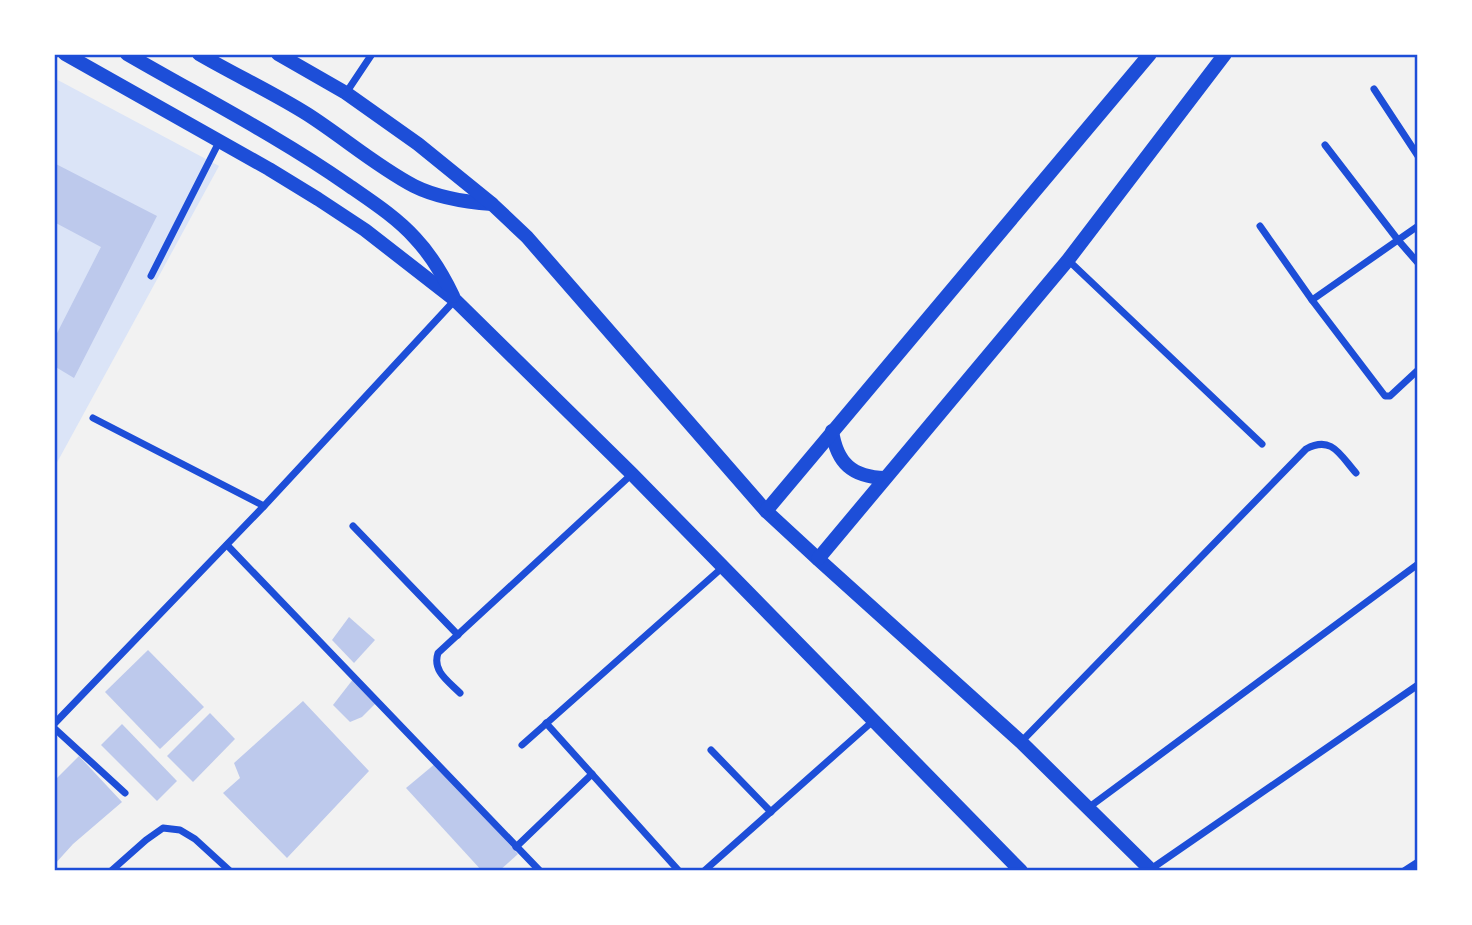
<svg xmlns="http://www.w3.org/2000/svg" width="1472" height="925" font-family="'Archivo Narrow',sans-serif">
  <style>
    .green { fill: #dbe4f7 }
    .building { fill: #bdc9ec }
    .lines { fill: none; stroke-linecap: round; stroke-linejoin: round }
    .minor { stroke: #1d4ed8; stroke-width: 7 }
    .secondary { stroke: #1d4ed8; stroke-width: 14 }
    .neatline { fill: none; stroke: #1d4ed8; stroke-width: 2.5 }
  </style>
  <rect width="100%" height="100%" fill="#f2f2f2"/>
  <path class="green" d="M54,78L219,166L54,468Z"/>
  <g class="building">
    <path d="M54,163L157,216L74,378L54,366V339L101,247L54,222Z"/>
    <path d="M349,617L375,640L354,663L332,640Z"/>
    <path d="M148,650L204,707L160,749L105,692Z"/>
    <path d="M354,678L376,703L362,717L350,722L333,705Z"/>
    <path d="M303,701L369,771L287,858L223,793L240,778L234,763Z"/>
    <path d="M210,713L235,739L193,782L167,756Z"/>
    <path d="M122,724L177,781L157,801L101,745Z"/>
    <path d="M79,756L122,802L73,844L54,865V781Z"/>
    <path d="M436,763L518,854L499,871H482L406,788Z"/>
  </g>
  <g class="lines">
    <g class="minor">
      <path d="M1374,89L1418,156"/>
      <path d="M346,93L372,54"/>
      <path d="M1325,145L1398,240L1418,263"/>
      <path d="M1260,226L1312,300L1385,396H1390L1418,370"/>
      <path d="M1068,260L1262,444"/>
      <path d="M151,276L219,142"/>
      <path d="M1312,300L1418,226"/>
      <path d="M93,418L264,506"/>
      <path d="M353,526L458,635"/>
      <path d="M227,545L540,871"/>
      <path d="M460,693C448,681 432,671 438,653L632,474"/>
      <path d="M546,723L679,871"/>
      <path d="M54,724L264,506L455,300"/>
      <path d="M54,728L125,793"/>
      <path d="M1021,742L1306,449C1332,435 1340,455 1356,473"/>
      <path d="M522,745L723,567"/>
      <path d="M711,750L771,812"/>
      <path d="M1088,808L1418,564"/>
      <path d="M516,847L592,774"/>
      <path d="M1151,869L1418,685"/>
      <path d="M111,871L146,840L163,828L180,830L195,839L230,871"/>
      <path d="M704,871L873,721"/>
      <path d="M1404,871L1418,862"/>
    </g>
    <g class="secondary">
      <path d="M65,54L269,169L318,199L365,230L455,300L632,474L1021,871"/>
      <path d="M127,54C201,97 278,136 348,185C371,201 396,217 415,238C431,255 443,275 453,296"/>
      <path d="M199,54C235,75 272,92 307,114C343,137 376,166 414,186C438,198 465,202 492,204"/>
      <path d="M278,54L346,93L418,144L492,204L527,237L766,511L818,559L1021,742L1152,871"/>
      <path d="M832,431C837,463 852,477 885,478"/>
      <path d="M766,511L1150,54"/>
      <path d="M818,559L1068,260L1225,54"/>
    </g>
  </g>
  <rect width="1472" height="925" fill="none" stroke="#ffffff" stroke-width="112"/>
  <rect x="56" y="56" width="1360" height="813" class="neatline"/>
</svg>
